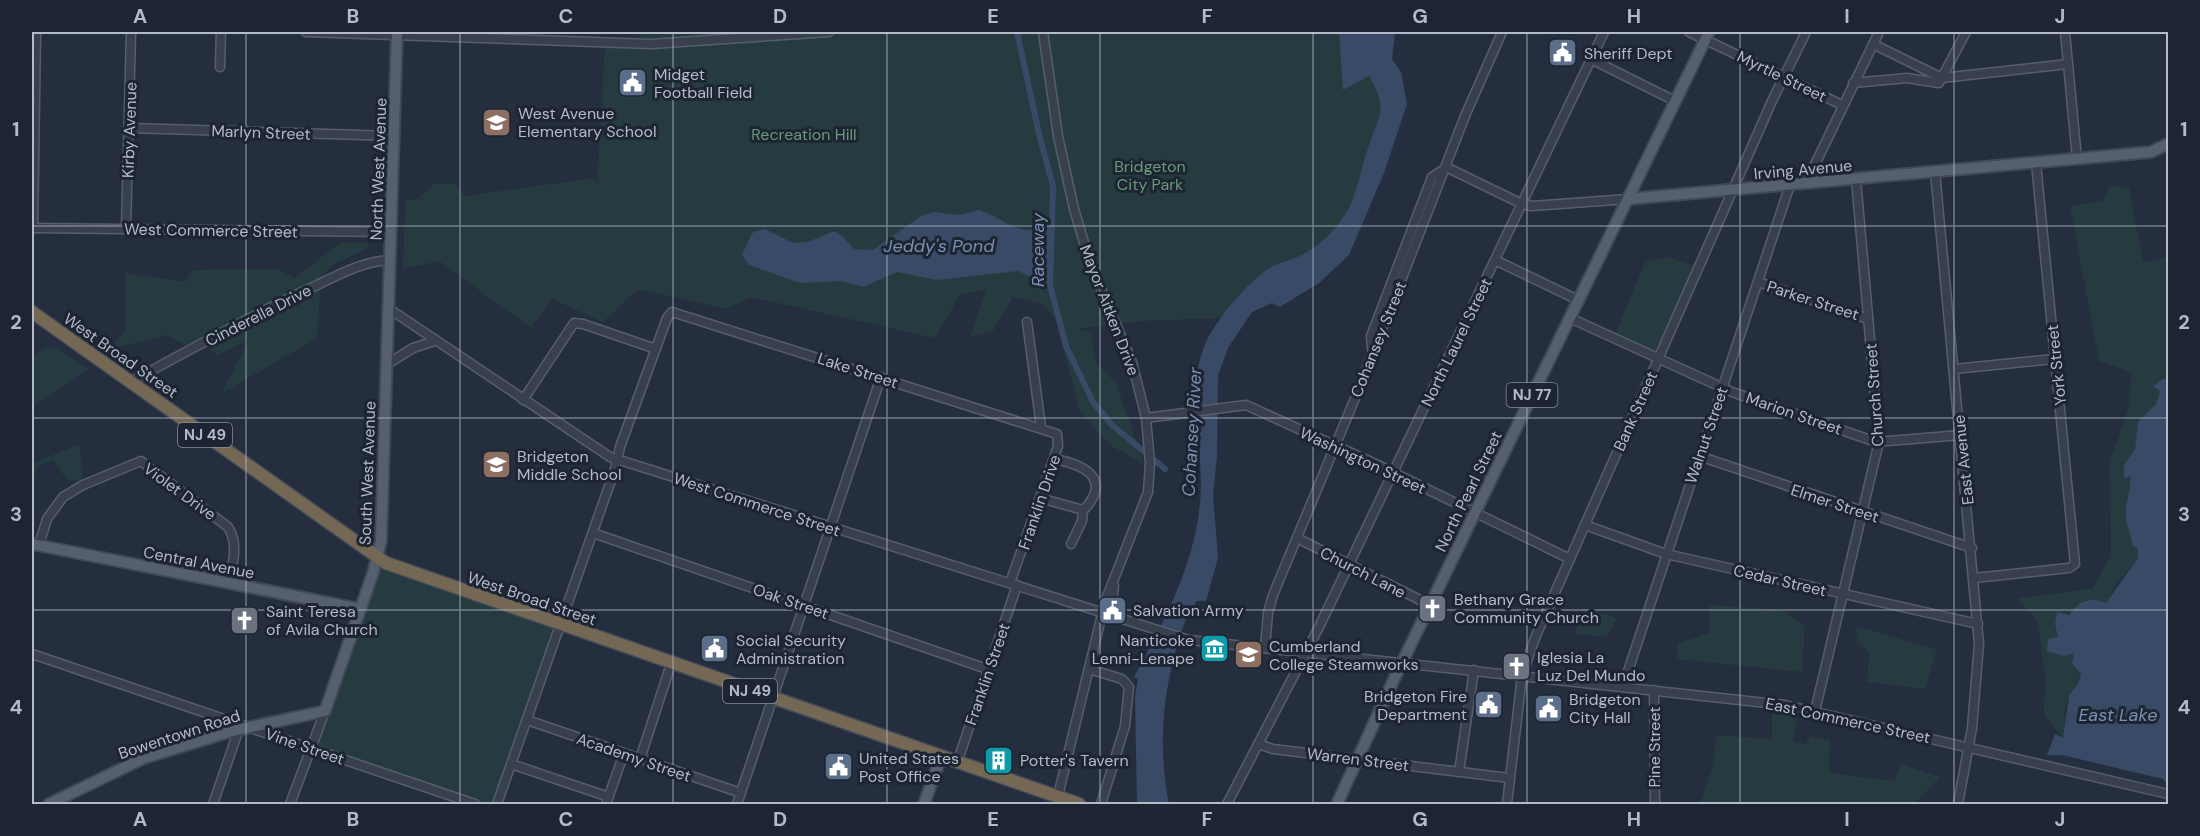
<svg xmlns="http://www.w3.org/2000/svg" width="2200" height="836" font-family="'DM Sans',sans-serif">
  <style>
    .green { fill: #263b3f }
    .water { fill: #394a67 }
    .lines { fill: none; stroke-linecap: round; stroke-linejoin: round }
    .canal { stroke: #394a67; stroke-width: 6 }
    .minor-casing { stroke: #565e6c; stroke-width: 11 }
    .major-casing { stroke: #414957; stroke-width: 14 }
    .highway-casing { stroke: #434b59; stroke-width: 15 }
    .minor { stroke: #38404e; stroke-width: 8 }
    .major { stroke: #555f6e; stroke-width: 10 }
    .highway { stroke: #746854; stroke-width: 12 }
    .grid { fill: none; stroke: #b3bbc9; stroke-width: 1.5; stroke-opacity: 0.55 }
    .labels { text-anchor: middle; stroke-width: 6; stroke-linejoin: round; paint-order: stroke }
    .shield { fill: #1d2532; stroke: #868e9c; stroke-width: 1.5 }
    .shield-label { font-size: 15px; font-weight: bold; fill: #b3bbc9 }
    .poi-label { font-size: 16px; fill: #b3bbc9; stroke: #1d2532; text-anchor: start }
    .street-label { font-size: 16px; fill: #b3bbc9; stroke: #1d2532 }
    .park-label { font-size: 16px; fill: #6a9a77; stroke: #1d2532 }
    .water-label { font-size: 18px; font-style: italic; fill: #7b90b1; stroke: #1d2532 }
    .neatline { fill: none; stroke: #b3bbc9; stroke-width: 2 }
    .grid-label { font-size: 20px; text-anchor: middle; font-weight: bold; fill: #b3bbc9 }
  </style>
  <rect width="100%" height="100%" fill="#242e3e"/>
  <g class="green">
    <path d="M639,32H1395L1392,59L1369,76C1389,111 1378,113 1368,148C1363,164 1362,182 1355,197C1344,221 1324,245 1299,256C1290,260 1278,262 1270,268C1250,281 1237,300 1222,318L1141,321L1076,329L1091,332L1096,363L1116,383L1144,464L1111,446L1080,412L1056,320L1044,305L1013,297L993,331L970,337L986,289L960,295L935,338L751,297L726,309L639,289L603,322L552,299L531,328L439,261L403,269L405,201L418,199L434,184H454L465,196L595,178L597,188L605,42L639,43Z"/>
    <path d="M2110,185L2129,188L2143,262L2168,257V379L2154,386L2160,391L2156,404L2139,422L2135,449L2124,465V478L2130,476C2132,494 2125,502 2126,515C2126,526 2132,534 2132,545L2138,549V558L2115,586L2106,603C2083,593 2073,613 2055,624C2060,644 2068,641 2075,655C2089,681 2068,687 2065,711C2064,721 2066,728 2063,738L2044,715L2045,673L2037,620L2017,598L2092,589L2111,556L2110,461L2128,410L2132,372L2099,361L2070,206L2103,201Z"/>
    <path d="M340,243H367L368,248L333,265L321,276L317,338L221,394L249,340L217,355L202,340L186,345L167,335L106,350L125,332V273L185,282L193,270L278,269L294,278Z"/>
    <path d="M1666,257L1698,267L1658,358L1614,337L1645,262Z"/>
    <path d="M56,347L88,369L32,407V357L44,348Z"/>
    <path d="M79,445L83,481L67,480L53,460L37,467L32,488V463Z"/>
    <path d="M378,558L560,625L497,804H475L311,748Z"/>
    <path d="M1709,605L1782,610L1805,626L1802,672L1677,659V644L1710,633Z"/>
    <path d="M1584,608L1617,618L1607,637L1574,634Z"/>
    <path d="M1856,626L1937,650L1925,689L1867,682L1869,652L1857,644Z"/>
    <path d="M1772,710L1798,716L1793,741L1805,744L1811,736L1830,740L1829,773L1894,781L1902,764L1940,777L1914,804H1695L1701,802L1713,766L1716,735L1772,739Z"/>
  </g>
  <g class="water">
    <path d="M1339,32H1395L1392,59L1401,72L1407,104L1384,173L1349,255L1319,283L1280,307L1272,303L1252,312L1228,348L1218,376L1217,456L1213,495L1218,558L1206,601H1196L1193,612L1188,613C1164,677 1156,738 1169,804H1137L1135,697L1138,679L1134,677C1166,619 1200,554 1201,486C1201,439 1186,387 1206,342C1216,320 1250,279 1271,267C1280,262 1292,260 1301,255C1316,248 1329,236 1339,223C1357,201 1359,174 1368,148C1379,113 1389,111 1369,76L1343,90Z"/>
    <path d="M979,210C1009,220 1019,240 1052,224L1050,285L1018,271L937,280L897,272L863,287L842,281L800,283L749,265L742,255L752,233L765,229L793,243L808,242L834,231L842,236L854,249L873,250L921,216L935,212L959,215Z"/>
    <path d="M2163,379H2168V784L2163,779L2062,755H2047L2055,734L2063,738L2069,696L2078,683L2081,674L2072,663L2074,653L2064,656L2047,651L2048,639L2058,637L2055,624L2057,612L2069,615C2079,600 2091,597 2106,603L2138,558V549L2132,545C2132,534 2126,526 2126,516C2124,502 2132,493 2130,476L2124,478V465L2135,449L2138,422L2156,404L2160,391L2153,386Z"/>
  </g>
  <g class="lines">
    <path class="canal" d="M1017,32L1039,134L1053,186L1050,285L1066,346L1093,402L1112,425L1165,469"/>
    <defs>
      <g id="minor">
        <path d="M306,32L651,44L829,32"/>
        <path d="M1043,32L1058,136L1074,209L1091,266L1132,362L1146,418L1150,463L1148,492L1105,602L1056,804"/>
        <path d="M1689,32L1842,105"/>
        <path d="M2065,32L2077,159"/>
        <path d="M1873,44L1942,78L2068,64"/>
        <path d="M1591,59L1675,101"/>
        <path d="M220,67L221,32"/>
        <path d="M1853,83L1907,78L1939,83L1966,32"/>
        <path d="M129,128L394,136"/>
        <path d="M1446,167L1522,204L1532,206L1628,199"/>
        <path d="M1935,172L1979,644L1972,728L1958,804"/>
        <path d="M1806,183L1879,32"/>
        <path d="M32,228L391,232"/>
        <path d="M33,228L36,32"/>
        <path d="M126,228L131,32"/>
        <path d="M1495,260L1578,300"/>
        <path d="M1758,282L1868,319"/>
        <path d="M388,308L610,457L1189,640L1785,705L2168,794"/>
        <path d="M1570,318L1732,392L1876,442L1961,435"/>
        <path d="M1027,322L1041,427"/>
        <path d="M1372,349L1371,336L1432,177L1446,168"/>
        <path d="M386,365L413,348L435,341"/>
        <path d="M1954,369L2055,359"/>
        <path d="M130,382C192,349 253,314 317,285C340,274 364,261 390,260"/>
        <path d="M523,400L574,323L583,324L656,349"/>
        <path d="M1146,418L1246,405L1378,465L1570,559"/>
        <path d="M1699,456L1972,548"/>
        <path d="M1040,498L1083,510C1089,506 1091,501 1094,495C1104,471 1071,462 1054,459"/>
        <path d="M1585,525L1666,554L1978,624"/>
        <path d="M593,533L990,670"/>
        <path d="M1297,538L1430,605"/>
        <path d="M1071,544L1082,521L1083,510"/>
        <path d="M39,545L47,519L63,497L83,485L141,461L228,527C239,544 233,564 228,583"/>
        <path d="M1974,578L2069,568L2075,564L2036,163"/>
        <path d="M1105,612L1112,605L1114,586"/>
        <path d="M1265,648L1268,613L1273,595L1358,391L1465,116L1502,32"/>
        <path d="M32,654L475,804"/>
        <path d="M1089,669L1122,679L1129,687L1125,726L1101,804"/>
        <path d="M1623,686L1790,185"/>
        <path d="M1654,690L1655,804"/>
        <path d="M1815,711L1879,442L1856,179"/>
        <path d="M527,720L741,793"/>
        <path d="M1258,744L1273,749L1509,778"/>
        <path d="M640,759L671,664"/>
        <path d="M957,763L1017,585"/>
        <path d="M511,764L609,797"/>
        <path d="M1459,772L1474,670"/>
        <path d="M213,804L239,729"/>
        <path d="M290,804L325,711"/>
        <path d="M497,804L615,469L620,447L667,318L672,312L1057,434L1058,446L1010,583"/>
        <path d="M606,804L624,753"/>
        <path d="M737,804L881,377"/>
        <path d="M1227,804L1319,627L1604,32"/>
        <path d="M1507,804L1522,676L1535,638L1772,101L1806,32"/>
      </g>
      <g id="major">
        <path d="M1628,199L2151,152L2168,144"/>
        <path d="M32,544L360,609"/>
        <path d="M49,804L144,758L232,731L325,711L373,573L381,541L397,32"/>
        <path d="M924,804L941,757"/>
        <path d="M1337,804L1395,677L1709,32"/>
      </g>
      <path id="highway" d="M32,312L386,563L1079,804"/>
    </defs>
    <use href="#minor" class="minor-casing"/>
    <use href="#major" class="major-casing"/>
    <use href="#highway" class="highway-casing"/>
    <use href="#minor" class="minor"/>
    <use href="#major" class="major"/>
    <use href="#highway" class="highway"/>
  </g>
  <path class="grid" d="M246,32V804M460,32V804M673,32V804M887,32V804M1100,32V804M1313,32V804M1527,32V804M1740,32V804M1954,32V804M32,226H2168M32,418H2168M32,610H2168"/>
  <defs>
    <symbol id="civic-square" viewBox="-11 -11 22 22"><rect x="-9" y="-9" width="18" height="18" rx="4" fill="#5c6f8a" stroke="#1d2532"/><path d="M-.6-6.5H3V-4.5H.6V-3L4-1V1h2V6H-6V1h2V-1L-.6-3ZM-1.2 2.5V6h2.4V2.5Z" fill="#fff"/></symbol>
    <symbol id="school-square" viewBox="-11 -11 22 22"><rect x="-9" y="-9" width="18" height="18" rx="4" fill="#8d6e63" stroke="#1d2532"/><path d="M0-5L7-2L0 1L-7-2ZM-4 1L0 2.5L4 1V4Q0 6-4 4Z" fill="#fff"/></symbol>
    <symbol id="church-square" viewBox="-11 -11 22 22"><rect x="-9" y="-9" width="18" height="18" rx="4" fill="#6b7280" stroke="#1d2532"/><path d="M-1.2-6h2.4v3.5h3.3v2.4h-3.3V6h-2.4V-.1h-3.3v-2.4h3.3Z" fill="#fff"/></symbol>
    <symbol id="museum-square" viewBox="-11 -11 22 22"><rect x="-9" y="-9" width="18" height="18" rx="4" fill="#0f9aa8" stroke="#1d2532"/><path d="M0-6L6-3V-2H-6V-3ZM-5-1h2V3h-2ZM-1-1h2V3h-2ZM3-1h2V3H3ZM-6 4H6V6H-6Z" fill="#fff"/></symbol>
    <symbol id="university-square" viewBox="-11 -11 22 22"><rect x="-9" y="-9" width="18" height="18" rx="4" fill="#8d6e63" stroke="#1d2532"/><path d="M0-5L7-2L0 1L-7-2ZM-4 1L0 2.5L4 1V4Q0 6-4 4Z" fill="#fff"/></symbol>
    <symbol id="building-square" viewBox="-11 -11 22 22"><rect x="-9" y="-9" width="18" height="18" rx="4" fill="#0f9aa8" stroke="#1d2532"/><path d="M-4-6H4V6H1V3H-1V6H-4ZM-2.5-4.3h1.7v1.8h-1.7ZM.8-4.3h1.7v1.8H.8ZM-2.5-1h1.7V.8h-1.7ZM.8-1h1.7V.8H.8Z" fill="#fff"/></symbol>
  </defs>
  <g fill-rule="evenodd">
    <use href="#civic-square" x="1546" y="36" width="33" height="33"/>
    <use href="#civic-square" x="616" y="66" width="33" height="33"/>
    <use href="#school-square" x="480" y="106" width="33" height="33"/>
    <use href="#school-square" x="480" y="448" width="33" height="33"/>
    <use href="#church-square" x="1416" y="592" width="33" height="33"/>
    <use href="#civic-square" x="1096" y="594" width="33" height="33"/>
    <use href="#church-square" x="228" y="604" width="33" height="33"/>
    <use href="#civic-square" x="698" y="632" width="33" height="33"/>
    <use href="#museum-square" x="1198" y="632" width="33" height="33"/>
    <use href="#university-square" x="1232" y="638" width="33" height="33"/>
    <use href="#church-square" x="1500" y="650" width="33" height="33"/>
    <use href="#civic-square" x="1472" y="688" width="33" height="33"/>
    <use href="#civic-square" x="1532" y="692" width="33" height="33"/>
    <use href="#building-square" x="982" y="744" width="33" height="33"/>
    <use href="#civic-square" x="822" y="750" width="33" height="33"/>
  </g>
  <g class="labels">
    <g class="shield">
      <rect x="1506.5" y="383" width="51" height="24" rx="4.5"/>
      <rect x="178" y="423" width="54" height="24" rx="4.5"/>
      <rect x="723" y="679" width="54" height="24" rx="4.5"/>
    </g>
    <g class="shield-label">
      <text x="1532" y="400">NJ 77</text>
      <text x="205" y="440">NJ 49</text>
      <text x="750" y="696">NJ 49</text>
    </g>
    <g class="poi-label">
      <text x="1584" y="59">Sheriff Dept</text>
      <text x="654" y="80">Midget<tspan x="654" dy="18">Football Field</tspan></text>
      <text x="518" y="119">West Avenue<tspan x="518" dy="18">Elementary School</tspan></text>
      <text x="517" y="462">Bridgeton<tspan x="517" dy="18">Middle School</tspan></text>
      <text x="1454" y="605">Bethany Grace<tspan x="1454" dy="18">Community Church</tspan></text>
      <text x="1133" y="616">Salvation Army</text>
      <text x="266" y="617">Saint Teresa<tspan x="266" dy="18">of Avila Church</tspan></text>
      <text x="736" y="646">Social Security<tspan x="736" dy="18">Administration</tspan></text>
      <text x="1194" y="646" text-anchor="end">Nanticoke<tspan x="1194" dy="18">Lenni-Lenape</tspan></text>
      <text x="1269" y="652">Cumberland<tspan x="1269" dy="18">College Steamworks</tspan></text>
      <text x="1537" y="663">Iglesia La<tspan x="1537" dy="18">Luz Del Mundo</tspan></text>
      <text x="1467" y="702" text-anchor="end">Bridgeton Fire<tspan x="1467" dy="18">Department</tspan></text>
      <text x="1569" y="705">Bridgeton<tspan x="1569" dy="18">City Hall</tspan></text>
      <text x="859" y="764">United States<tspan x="859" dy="18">Post Office</tspan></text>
      <text x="1020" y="766">Potter's Tavern</text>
    </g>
    <g class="street-label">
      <text transform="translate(1782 76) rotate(26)" y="6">Myrtle Street</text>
      <text transform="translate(129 130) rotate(-88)" y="6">Kirby Avenue</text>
      <text transform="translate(261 132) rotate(2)" y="6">Marlyn Street</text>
      <text transform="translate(378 169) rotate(-88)" y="6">North West Avenue</text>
      <text transform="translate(1803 169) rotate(-5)" y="6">Irving Avenue</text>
      <text transform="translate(211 230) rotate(1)" y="6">West Commerce Street</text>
      <text transform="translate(1813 300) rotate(18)" y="6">Parker Street</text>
      <text transform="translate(1110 310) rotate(69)" y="6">Mayor Aitken Drive</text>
      <text transform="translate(258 315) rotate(-27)" y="6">Cinderella Drive</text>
      <text transform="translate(1378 339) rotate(-68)" y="6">Cohansey Street</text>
      <text transform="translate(1456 342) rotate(-64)" y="6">North Laurel Street</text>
      <text transform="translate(121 355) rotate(35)" y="6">West Broad Street</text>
      <text transform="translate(2056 365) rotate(-96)" y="6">York Street</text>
      <text transform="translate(858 370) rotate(18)" y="6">Lake Street</text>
      <text transform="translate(1874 395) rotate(-94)" y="6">Church Street</text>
      <text transform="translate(1635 411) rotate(-66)" y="6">Bank Street</text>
      <text transform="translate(1794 413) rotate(19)" y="6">Marion Street</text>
      <text transform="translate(1706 435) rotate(-71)" y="6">Walnut Street</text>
      <text transform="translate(1363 460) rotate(25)" y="6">Washington Street</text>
      <text transform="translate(1963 460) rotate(-96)" y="6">East Avenue</text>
      <text transform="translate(367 473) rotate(-88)" y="6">South West Avenue</text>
      <text transform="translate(180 491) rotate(36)" y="6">Violet Drive</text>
      <text transform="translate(1468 491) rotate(-64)" y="6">North Pearl Street</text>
      <text transform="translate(1039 502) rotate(-71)" y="6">Franklin Drive</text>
      <text transform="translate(1835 503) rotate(18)" y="6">Elmer Street</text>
      <text transform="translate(757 504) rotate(18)" y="6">West Commerce Street</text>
      <text transform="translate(199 562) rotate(11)" y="6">Central Avenue</text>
      <text transform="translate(1363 572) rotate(27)" y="6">Church Lane</text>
      <text transform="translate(1780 580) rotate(13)" y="6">Cedar Street</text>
      <text transform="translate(532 598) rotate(19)" y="6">West Broad Street</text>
      <text transform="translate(791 601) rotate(19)" y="6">Oak Street</text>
      <text transform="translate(987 674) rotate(-71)" y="6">Franklin Street</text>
      <text transform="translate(1848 720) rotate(12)" y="6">East Commerce Street</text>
      <text transform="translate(179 734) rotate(-18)" y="6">Bowentown Road</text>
      <text transform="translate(305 746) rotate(19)" y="6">Vine Street</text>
      <text transform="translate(1654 747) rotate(-90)" y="6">Pine Street</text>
      <text transform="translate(634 757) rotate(19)" y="6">Academy Street</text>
      <text transform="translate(1358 759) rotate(7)" y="6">Warren Street</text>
    </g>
    <g class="park-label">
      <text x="804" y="140">Recreation Hill</text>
      <text x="1150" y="172">Bridgeton<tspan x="1150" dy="18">City Park</tspan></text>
    </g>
    <g class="water-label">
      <text x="939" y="252">Jeddy's Pond</text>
      <text transform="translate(1038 250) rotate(-90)" y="6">Raceway</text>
      <text transform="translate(1192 432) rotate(-87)" y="6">Cohansey River</text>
      <text x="2118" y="721">East Lake</text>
    </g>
  </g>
  <rect width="2200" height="836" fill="none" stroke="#1d2532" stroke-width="66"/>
  <rect x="33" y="33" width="2134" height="770" class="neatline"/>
  <g class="grid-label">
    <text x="140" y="23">A</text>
    <text x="353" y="23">B</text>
    <text x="566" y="23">C</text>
    <text x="780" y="23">D</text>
    <text x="993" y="23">E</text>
    <text x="1207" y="23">F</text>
    <text x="1420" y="23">G</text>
    <text x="1634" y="23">H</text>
    <text x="1847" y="23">I</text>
    <text x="2060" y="23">J</text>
    <text x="16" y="136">1</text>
    <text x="2184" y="136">1</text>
    <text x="16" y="329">2</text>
    <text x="2184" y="329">2</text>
    <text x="16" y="521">3</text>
    <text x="2184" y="521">3</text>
    <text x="16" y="714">4</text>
    <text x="2184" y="714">4</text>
    <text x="140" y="826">A</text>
    <text x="353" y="826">B</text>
    <text x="566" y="826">C</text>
    <text x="780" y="826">D</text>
    <text x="993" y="826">E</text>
    <text x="1207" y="826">F</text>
    <text x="1420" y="826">G</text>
    <text x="1634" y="826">H</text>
    <text x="1847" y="826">I</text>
    <text x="2060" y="826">J</text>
  </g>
</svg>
